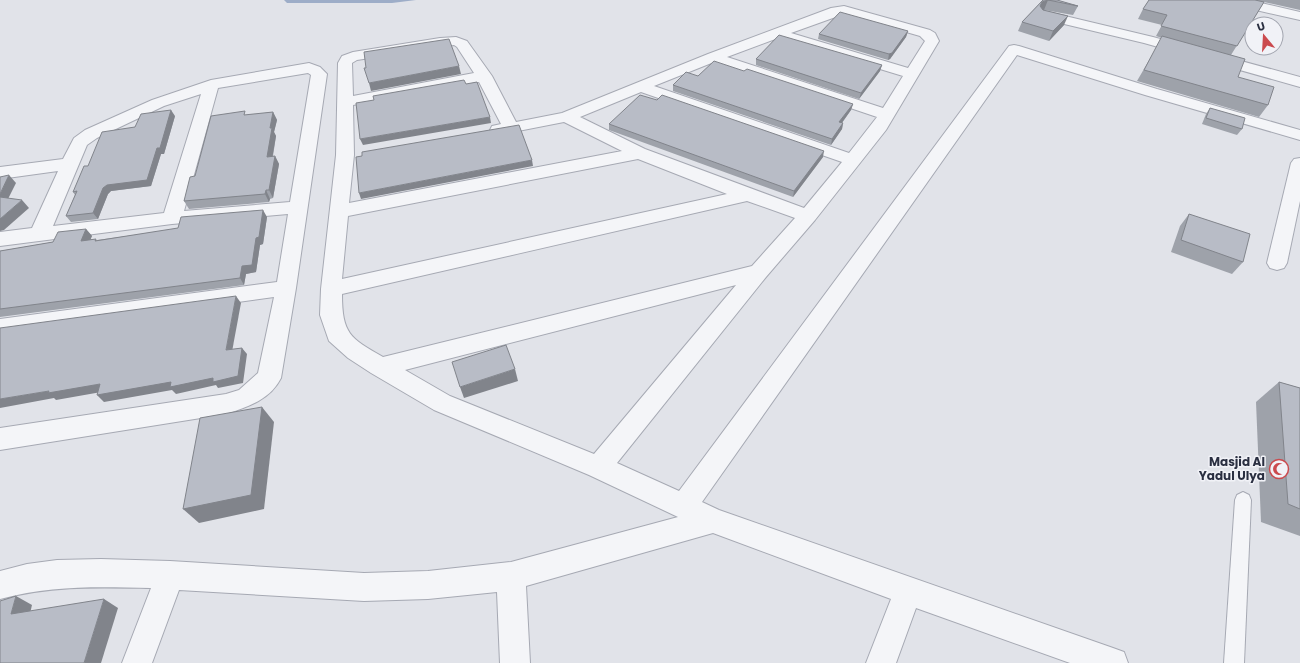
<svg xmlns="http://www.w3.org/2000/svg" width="1300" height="663" font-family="Poppins,sans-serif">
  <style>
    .water { fill: #9dadc8 }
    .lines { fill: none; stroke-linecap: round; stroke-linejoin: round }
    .lane-casing { stroke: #a6a9b3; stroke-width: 2 }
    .street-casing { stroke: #a6a9b3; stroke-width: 2 }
    .lane { fill: #f4f5f8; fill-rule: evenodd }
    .street { fill: #f4f5f8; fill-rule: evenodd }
    .wall { fill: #9ea2aa }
    .shaded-wall { fill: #81848b }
    .building { fill: #b8bcc6; stroke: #81848b }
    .labels { text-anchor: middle; stroke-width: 3; stroke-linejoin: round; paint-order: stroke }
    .poi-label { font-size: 12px; font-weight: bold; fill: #2a2f41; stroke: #f1f2f7; text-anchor: end }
  </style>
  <rect width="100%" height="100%" fill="#e1e3e9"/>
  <path class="water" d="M284,0H416L392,3H287Z"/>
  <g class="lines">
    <defs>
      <path id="lane" d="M1243,492L1249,495L1251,500L1244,663H1224L1235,500L1237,495Z"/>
      <g id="street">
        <path d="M1223,0H1248L1300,12V20L1225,3Z"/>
        <path d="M844,6L930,30L935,33L939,41L886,130L815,220L766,277L617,463L679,491L1009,46L1014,45L1019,46L1157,89L1300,130V140L1145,95L1017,55L702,502L719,510L1113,648L1124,652L1128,663H1070L916,608L896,663H866L891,599L713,533L526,586L530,663H500L497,592L428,599L364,601L179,590L152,663H122L151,588C97,587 53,585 0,599V571L27,564L57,560L101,559L170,561L364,573L428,571L511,562L678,517L589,475L434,410L371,373L348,358L329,341L320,315L321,289L336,155L338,63L342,56L353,52L440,38L456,37L467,41L492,76L516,122L562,113L708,54L831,8ZM844,14L920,36L925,41L908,68L791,33ZM778,38L903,76L883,108L727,57ZM454,45L457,47L474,73L353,96L352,63L357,60ZM714,62L877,117L849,153L654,86ZM479,82L501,124L492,126L490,130L492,134L498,135L564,122L622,151L349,203L354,155L353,105ZM641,92L842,162L804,208L645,149L580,117ZM638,159L727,194L342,279L348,216ZM747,201L795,218L752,266L383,357C350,338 342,334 342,294ZM736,285L594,454L450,396L405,370Z"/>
        <path d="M1044,11L1153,37L1300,77V87L1144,43L1039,18L1037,15L1039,12Z"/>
        <path d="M309,63L320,67L327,74L296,288L281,378C270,400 247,407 226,414L0,450V428L226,394L239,390L258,373L274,297L0,335V319L277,282L288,214L172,224L0,246V232L32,228L58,171L0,179V167L63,159L74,138L85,130L152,100L211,80ZM308,73L311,75L290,202L184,211L218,88ZM201,94L164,213L53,226L87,145L97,138L164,106Z"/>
        <path d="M1300,158V201L1287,263L1284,268L1277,270L1270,268L1267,263L1291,163L1294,159Z"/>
      </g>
    </defs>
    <use href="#lane" class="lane-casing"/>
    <use href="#street" class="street-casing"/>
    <use href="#lane" class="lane"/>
    <use href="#street" class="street"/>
  </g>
  <g class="wall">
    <path d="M1043,0H1057L1078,6L1073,15L1044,10H1043L1064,25L1049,41L1018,31L1022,22Z"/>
    <path d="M1149,0H1300V10L1264,2L1231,55L1238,77L1268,105L1259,117L1137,81L1162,38L1156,36L1162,25L1138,19L1143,9Z"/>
    <path d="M908,31L906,37L890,59L888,60L818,39L819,34Z"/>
    <path d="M756,59L882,65L880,71L859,99L756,65Z"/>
    <path d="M744,71L853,104L851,110L842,123H843L842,129L831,145L673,91V85L698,76Z"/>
    <path d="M1210,108L1242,129L1237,135L1202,124L1206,114Z"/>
    <path d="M273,112L277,120L274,132L276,136L273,156H275L279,164L273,198L270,199L269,202L189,209L184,201L195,176L247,115Z"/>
    <path d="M175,116L164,154H161L151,186L111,191L108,194L98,219L71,222L66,216L75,195L73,192L88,166L135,127Z"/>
    <path d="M609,124L823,157L793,197L609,130Z"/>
    <path d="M1189,214L1243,262L1232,274L1171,252L1180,226Z"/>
    <path d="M267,217L263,244L260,245L256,272L246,274L244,285L0,317V251L53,242L86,229L92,236L90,239L97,240Z"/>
    <path d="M1279,382L1300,388V536L1261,522L1256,402Z"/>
  </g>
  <g class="shaded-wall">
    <path d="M1048,0L1044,10L1038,11L1042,2Z"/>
    <path d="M1068,16L1064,25L1049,41L1053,31Z"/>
    <path d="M908,31L906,37L890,59L888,60L889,54Z"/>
    <path d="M882,65L880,71L859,99L861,93Z"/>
    <path d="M459,66L461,74L371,91L369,83Z"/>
    <path d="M853,104L851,110L838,128L839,122Z"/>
    <path d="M171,110L175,116L164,154H161L151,186L111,191L108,194L98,219L93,213L103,188L157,148Z"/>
    <path d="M273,112L277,120L274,132L276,136L271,165L267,157L270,128Z"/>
    <path d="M490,117L491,123L363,145L360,139Z"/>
    <path d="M843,123L842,129L831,145L832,139Z"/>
    <path d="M824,151L823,157L793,197L794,191Z"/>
    <path d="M275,156L279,164L273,198L269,190Z"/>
    <path d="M532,160L533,166L361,199L359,193Z"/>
    <path d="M9,175L16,183L5,205L0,199V194Z"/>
    <path d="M266,190L270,199L269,202L265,194Z"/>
    <path d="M22,200L29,208L4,230L0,231V219Z"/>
    <path d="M263,210L267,217L263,244L260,245L256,272L246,274L244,285L240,278L242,266L256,238Z"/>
    <path d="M86,229L92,236L87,248L81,241Z"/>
    <path d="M236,296L241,303L231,357L226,350Z"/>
    <path d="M242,348L247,354L243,383L218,388L216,385L176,394L172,390L104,402L97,395Z"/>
    <path d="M515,369L518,381L464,398L460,387Z"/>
    <path d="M100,384L107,391L56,400L54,398L0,408V399L49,391Z"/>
    <path d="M262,407L274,422L264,509L199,523L183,509Z"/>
    <path d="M16,596L32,605L28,622L11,614Z"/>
    <path d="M104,599L118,608L101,663H84Z"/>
  </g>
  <g class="building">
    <path d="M1043,0H1057L1078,6L1048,0L1042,2L1040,6L1043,10L1068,16L1053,31L1022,22Z"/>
    <path d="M1149,0H1255L1264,2L1237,46L1161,26L1167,15L1143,9Z"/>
    <path d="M840,12L908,31L892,53L889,54L819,34Z"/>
    <path d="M779,35L882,65L861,93L756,59Z"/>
    <path d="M1162,36L1245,59L1238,77L1274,87L1268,105L1144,70Z"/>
    <path d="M449,39L459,66L369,83L364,68H366L364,52Z"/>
    <path d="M714,61L744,71L747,69L853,104L839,122L843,123L832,139L673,85L686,72L698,76Z"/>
    <path d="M464,80L466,84L477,82L490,117L360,139L356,103L374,100L373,96Z"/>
    <path d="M640,95L657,100L662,95L824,151L794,191L609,124Z"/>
    <path d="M1210,108L1245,118L1242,129L1206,118Z"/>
    <path d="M171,110L160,148H157L147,180L107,185L103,188L93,213L66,216L77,191L73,192L84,166H88L102,132L135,127L141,114Z"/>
    <path d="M245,111L244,115L273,112L270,128H272L267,157L275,156L269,190H266L265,194L184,201L190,177L195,176L211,116Z"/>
    <path d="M519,125L532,160L359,193L356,157L362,156V152Z"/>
    <path d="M9,175L0,194V177Z"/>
    <path d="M0,197L22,200L0,219Z"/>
    <path d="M263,210L259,237L256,238L252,265L242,266L240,278L0,309V251L53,242L58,232L86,229L81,241L96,239L95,241L178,228L181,217Z"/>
    <path d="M1189,214L1250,234L1243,262L1181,240Z"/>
    <path d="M236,296L226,350L242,348L238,376L213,382V378L170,387L171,382L97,395L100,384L48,393L49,391L0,399V328Z"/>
    <path d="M506,345L515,369L460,387L452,362Z"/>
    <path d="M1279,382L1300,388V509L1288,504Z"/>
    <path d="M262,407L251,495L183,509L200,418Z"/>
    <path d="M16,596L11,614L104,599L84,663H0V601Z"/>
  </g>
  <defs>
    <symbol id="mosque-ring" viewBox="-11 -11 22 22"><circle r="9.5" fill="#f1f2f7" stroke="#cb4a4e" stroke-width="1.5"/><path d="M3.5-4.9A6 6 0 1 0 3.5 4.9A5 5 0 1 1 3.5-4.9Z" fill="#cb4a4e"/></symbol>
  </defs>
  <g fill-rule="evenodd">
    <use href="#mosque-ring" x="1268" y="458" width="22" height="22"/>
  </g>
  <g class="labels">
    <g class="poi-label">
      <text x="1265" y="466">Masjid Al<tspan x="1265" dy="14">Yadul Ulya</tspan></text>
    </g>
  </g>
  <g transform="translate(1264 36) rotate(342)"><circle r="19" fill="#f1f2f7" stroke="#a1a4ae"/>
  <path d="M0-3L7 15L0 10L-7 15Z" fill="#cb4a4e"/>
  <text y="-6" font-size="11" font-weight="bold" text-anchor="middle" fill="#2a2f41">U</text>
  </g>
</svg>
